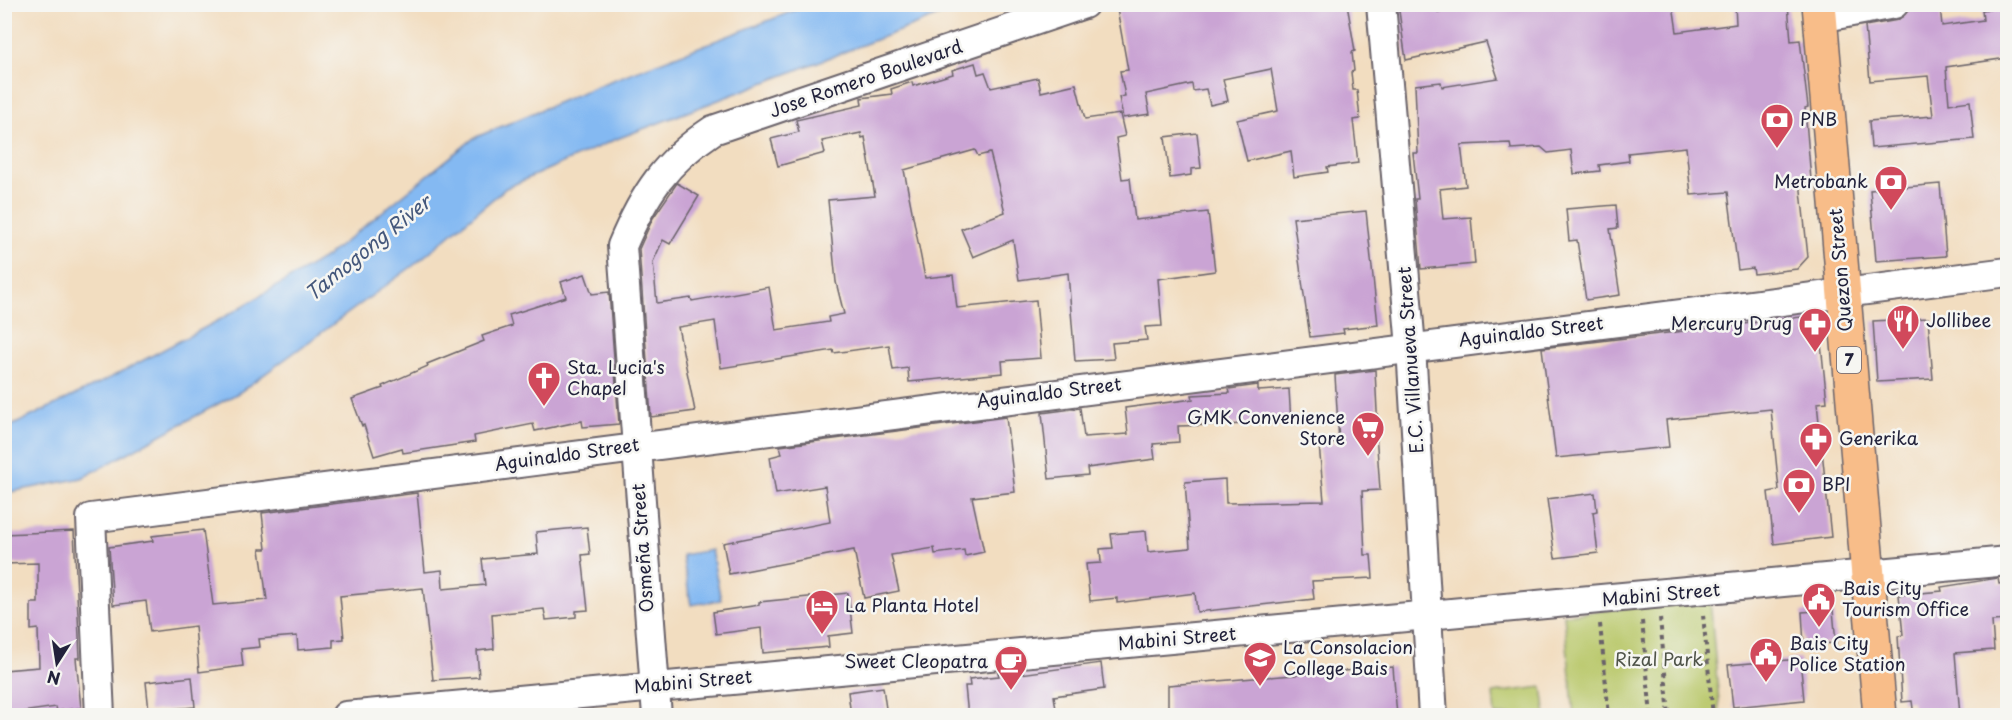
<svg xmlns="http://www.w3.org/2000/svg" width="2012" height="720" font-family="'Playpen Sans',sans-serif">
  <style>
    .green { fill: #b9c86a; stroke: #6e7552; stroke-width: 1.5 }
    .water { fill: #84b9f2; stroke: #536e96; stroke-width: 1.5 }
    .building { fill: #caa4d4 }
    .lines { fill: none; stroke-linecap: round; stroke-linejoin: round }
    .minor-casing { stroke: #6b636a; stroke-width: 32 }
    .highway-casing { stroke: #6b636a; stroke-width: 36 }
    .path { stroke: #6b636a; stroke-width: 4; stroke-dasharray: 4.5 4.5; stroke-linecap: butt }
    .minor { stroke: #fff; stroke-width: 28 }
    .highway { stroke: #f8bd89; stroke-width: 33 }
    .labels { text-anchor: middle; stroke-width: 5; stroke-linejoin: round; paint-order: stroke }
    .shield { fill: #f6f6f2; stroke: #626272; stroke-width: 1.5 }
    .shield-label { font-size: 16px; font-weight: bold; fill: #22223b }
    .street-label { font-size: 18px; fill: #22223b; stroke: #f6f6f2 }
    .poi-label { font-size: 18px; fill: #22223b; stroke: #f6f6f2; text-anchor: start }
    .park-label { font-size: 18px; fill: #4f5449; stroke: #f6f6f2 }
    .water-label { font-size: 20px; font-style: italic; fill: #44577b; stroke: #f6f6f2 }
  </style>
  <rect width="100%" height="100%" fill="#f6f6f2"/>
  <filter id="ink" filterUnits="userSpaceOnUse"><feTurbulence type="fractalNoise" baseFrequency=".0167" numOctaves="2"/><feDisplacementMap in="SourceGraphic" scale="12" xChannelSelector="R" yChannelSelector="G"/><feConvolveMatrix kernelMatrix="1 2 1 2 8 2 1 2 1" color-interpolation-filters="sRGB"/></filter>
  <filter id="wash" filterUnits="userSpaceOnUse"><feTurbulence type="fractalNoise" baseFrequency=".008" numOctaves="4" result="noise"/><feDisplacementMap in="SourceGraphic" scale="24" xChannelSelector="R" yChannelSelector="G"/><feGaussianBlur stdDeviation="1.35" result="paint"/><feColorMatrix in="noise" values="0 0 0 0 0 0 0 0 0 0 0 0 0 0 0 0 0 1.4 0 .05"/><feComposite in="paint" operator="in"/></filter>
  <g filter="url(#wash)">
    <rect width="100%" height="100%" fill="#f2ddc0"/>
    <g class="green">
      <path d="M1710,599L1720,715H1574L1564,615Z"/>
      <path d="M1542,687L1546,715H1495L1493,693Z"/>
    </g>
    <g class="water">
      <path d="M809,5H967L614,140L506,188L414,265L240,392L82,478L5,493V429L108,379L221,319L326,257L474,138L597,86Z"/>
      <path d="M711,550L721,600L691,605L682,555Z"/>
    </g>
    <g id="blocks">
      <g class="building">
        <path d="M1140,4H1347L1355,51L1352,52L1354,71L1351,72L1353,90H1357L1360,119L1353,120L1358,163L1327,167L1328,172L1294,177L1291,151L1247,161L1237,120L1278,111L1271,69L1223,79L1228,101L1210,105L1206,89L1193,91L1192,84L1146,94L1150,114L1123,118L1119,97L1125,96L1120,71L1128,70L1117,9Z"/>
        <path d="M1398,4H1437L1438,12L1470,4H1673L1677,32L1736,24L1735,4H1788L1791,41L1800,40L1808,107L1805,108L1811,180L1800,181L1808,257L1797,269L1754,274L1753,268L1738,270L1728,192L1691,195L1686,147L1628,153L1629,161L1599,165L1600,171L1574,174L1571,150L1548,153L1541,147L1511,149L1510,143L1461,145L1466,186L1440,189L1443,219L1471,217L1475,264L1421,269L1415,199H1418L1413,153H1418L1415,85L1441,82L1442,87L1498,78L1486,42L1406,60Z"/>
        <path d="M1940,6L1942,26L1983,20L1982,10L2003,7L2007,58L1946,67L1949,104L1970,101L1974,139L1871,148L1869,121L1933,116L1928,76L1870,81L1865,26L1898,20L1910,9Z"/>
        <path d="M975,63L978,74L985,72L991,88L1038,78L1041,92L1076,84L1085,119L1120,114L1125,136L1116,138L1122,179L1130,178L1135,220L1208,212L1215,271L1158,279L1162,326L1145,327L1147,340L1112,343L1114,359L1075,361L1068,273L1019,280L1013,240L973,257L961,229L1005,212L990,153L978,156L975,150L904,170L925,278L953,275L957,308L1036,300L1041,358L1002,361L1003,373L909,382L908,368L893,370L889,345L834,353L833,350L721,368L715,321L678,327L695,411L651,417L639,249L653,218L677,183L699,196L670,244L663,240L653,262L657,303L691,298L692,301L769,287L776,330L829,322L828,317L844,314L836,282L828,200L875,196L865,137L862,138L861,133L822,141L825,153L778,166L771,139L799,132L796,120L862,105L861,98L892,94L891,89L912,82L913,86L953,74L952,70Z"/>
        <path d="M1197,133L1201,168L1191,169V175L1170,178L1165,137Z"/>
        <path d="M1940,184L1946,256L1876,261L1870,190Z"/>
        <path d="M1616,205L1618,228L1610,229L1620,295L1586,300L1577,240L1569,241L1566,209Z"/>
        <path d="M1366,211L1378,325L1343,329L1344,333L1310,337L1293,218Z"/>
        <path d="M585,274L592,294L609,292L619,424L583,427L582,421L535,431L533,424L474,436L475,442L403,453L402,448L374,456L364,425L362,426L352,399L383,388L382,386L428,366L427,364L484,341L482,336L512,326L509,315L566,297L561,282Z"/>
        <path d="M1818,315L1827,402L1817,403L1831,537L1774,544L1768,492L1779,490L1771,409L1666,420L1669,447L1556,458L1542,348Z"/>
        <path d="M1928,318L1933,379L1877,382L1873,321Z"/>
        <path d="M1375,370L1378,432H1376L1380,490L1362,491L1365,555H1371L1373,578L1312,581L1314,599L1197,612L1195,593L1117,603V598L1090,601L1086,564L1101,563L1100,549L1113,548L1111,534L1146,531L1148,552L1190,548L1185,482L1225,479L1226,503L1324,501L1319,444L1339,443L1335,375Z"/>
        <path d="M1258,385V391L1289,389L1291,423L1178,426L1179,442L1153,444L1155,459L1087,468L1088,475L1049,479L1042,413L1080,408L1084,437L1128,434L1125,408L1193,399L1192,395L1230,393L1229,389Z"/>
        <path d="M1006,417L1015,492L972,497L984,552L965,556L964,550L935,554L934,548L891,555L899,591L864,598L854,550L729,574L723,543L830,522L825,486L776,494L770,457L782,454L780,446Z"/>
        <path d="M417,493L425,572L442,570L443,589L485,585L482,559L538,554L536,532L587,527L590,554L582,555L588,610L576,611V617L546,620L544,609L492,614L494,649L477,651L479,677L433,680L423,588L340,596L344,639L333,640V647L298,650L297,636L259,639L260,647L241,649L243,666L199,672L195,626L150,632L146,601L113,605L109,547L153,541L152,536L203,530L213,605L267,600L260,549H266L262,513Z"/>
        <path d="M1595,493L1597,511L1593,512L1598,553L1555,558L1547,499Z"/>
        <path d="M74,531L80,658H76L81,708L57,711L56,707L8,714L4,670L39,667L38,629L31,630V603H38V563L4,564V534Z"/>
        <path d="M1998,578L1999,584L2007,583V620L1992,621L1994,650L1955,653L1960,716H1914L1912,701L1902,702L1898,636L1903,635L1899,595L1942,591L1941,587Z"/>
        <path d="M848,593L853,633L828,636L829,647L763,653L761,628L716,634L713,612L759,605V602Z"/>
        <path d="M1833,610L1836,643L1804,645L1802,612Z"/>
        <path d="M1800,659L1804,700L1733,707L1728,665Z"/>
        <path d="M1101,663L1104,689L1054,696L1057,716H968L965,686H970L969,679L999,676L998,673L1021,671V674Z"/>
        <path d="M1393,667L1397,716H1351L1350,709L1275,716H1168V685Z"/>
        <path d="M192,677L195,707L149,711L146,682Z"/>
        <path d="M883,687L887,716H851L848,692Z"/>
      </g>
    </g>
  </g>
  <g filter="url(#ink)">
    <use href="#blocks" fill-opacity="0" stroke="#6b636a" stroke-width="1.5"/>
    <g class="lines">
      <defs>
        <g id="minor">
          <path d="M1381,4L1411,347L1433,716"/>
          <path d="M1820,18L1894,4"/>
          <path d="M100,716L91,518L2008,272"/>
          <path d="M346,716L2008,561"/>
          <path d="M657,716L622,246C644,194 665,162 713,130L1084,4"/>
        </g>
        <path id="highway" d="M1819,4L1880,716"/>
      </defs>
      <use href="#minor" class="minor-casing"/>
      <use href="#highway" class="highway-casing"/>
      <g class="path">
        <path d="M1703,615L1713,716"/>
        <path d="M1660,618L1669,716"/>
        <path d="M1642,621L1651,716"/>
        <path d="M1600,624L1609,716"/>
      </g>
      <use href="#minor" class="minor"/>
      <use href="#highway" class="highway"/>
    </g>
  </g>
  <defs>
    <symbol id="bank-pin" viewBox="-11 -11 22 30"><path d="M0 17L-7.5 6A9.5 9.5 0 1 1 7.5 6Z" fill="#d1495b" stroke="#f6f6f2"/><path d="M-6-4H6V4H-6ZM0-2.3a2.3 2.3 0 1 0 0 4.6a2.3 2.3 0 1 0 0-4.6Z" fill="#fff"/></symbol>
    <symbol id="restaurant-pin" viewBox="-11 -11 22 30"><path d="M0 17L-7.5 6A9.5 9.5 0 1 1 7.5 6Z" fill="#d1495b" stroke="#f6f6f2"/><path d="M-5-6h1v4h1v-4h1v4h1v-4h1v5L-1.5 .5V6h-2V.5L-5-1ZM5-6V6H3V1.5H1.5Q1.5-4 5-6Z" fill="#fff"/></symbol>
    <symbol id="pharmacy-pin" viewBox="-11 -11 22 30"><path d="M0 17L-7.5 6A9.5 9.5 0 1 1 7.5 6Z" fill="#d1495b" stroke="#f6f6f2"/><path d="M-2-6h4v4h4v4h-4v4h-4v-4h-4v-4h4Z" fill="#fff"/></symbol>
    <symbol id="church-pin" viewBox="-11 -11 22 30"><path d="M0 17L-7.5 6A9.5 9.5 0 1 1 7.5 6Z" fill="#d1495b" stroke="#f6f6f2"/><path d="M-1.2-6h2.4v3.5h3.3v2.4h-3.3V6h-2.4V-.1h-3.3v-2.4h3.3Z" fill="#fff"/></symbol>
    <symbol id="supermarket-pin" viewBox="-11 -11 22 30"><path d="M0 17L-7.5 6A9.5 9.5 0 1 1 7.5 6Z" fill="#d1495b" stroke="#f6f6f2"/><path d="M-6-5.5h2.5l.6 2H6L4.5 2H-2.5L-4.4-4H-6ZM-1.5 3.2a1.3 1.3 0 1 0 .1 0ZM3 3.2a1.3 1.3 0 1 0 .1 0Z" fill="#fff"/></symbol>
    <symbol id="civic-pin" viewBox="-11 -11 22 30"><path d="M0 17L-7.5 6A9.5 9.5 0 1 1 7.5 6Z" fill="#d1495b" stroke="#f6f6f2"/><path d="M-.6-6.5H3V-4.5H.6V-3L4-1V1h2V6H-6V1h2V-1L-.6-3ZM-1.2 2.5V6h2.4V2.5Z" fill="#fff"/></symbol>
    <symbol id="hotel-pin" viewBox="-11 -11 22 30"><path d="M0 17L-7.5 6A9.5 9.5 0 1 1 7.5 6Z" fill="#d1495b" stroke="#f6f6f2"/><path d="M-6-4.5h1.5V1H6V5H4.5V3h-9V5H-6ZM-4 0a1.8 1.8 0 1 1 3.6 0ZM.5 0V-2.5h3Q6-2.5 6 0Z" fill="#fff"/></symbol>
    <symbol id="university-pin" viewBox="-11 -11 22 30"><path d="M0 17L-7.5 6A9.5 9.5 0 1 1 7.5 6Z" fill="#d1495b" stroke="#f6f6f2"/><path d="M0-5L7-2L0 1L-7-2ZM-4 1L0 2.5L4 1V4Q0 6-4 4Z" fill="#fff"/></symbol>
    <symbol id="cafe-pin" viewBox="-11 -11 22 30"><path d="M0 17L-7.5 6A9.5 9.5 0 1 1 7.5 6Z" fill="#d1495b" stroke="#f6f6f2"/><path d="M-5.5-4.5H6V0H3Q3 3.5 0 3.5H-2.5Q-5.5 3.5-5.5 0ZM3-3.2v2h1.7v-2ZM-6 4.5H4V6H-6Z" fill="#fff"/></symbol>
  </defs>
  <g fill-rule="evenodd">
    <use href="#bank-pin" x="1758" y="101" width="38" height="52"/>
    <use href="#bank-pin" x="1872" y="163" width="38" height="52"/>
    <use href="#restaurant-pin" x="1884" y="302" width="38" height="52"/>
    <use href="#pharmacy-pin" x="1796" y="305" width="38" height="52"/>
    <use href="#church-pin" x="525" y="359" width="38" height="52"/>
    <use href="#supermarket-pin" x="1349" y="409" width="38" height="52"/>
    <use href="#pharmacy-pin" x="1797" y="420" width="38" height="52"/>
    <use href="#bank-pin" x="1780" y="466" width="38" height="52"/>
    <use href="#civic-pin" x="1800" y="580" width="38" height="52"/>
    <use href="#hotel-pin" x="803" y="587" width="38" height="52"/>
    <use href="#civic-pin" x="1747" y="635" width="38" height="52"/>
    <use href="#university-pin" x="1241" y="639" width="38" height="52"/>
    <use href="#cafe-pin" x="992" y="643" width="38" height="52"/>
  </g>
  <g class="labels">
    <rect class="shield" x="1837" y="347" width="24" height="26" rx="4.5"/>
    <g class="shield-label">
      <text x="1849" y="366">7</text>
    </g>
    <g class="street-label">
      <text transform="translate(866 79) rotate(-19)" y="6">Jose Romero Boulevard</text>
      <text transform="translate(1841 270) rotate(-95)" y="6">Quezon Street</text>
      <text transform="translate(1531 332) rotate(-7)" y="6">Aguinaldo Street</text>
      <text transform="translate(1411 360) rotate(-94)" y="6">E.C. Villanueva Street</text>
      <text transform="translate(1049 393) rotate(-7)" y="6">Aguinaldo Street</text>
      <text transform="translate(567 455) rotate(-8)" y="6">Aguinaldo Street</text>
      <text transform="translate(643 548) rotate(-94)" y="6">Osmeña Street</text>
      <text transform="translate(1661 595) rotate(-5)" y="6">Mabini Street</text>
      <text transform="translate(1177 639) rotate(-5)" y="6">Mabini Street</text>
      <text transform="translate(693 682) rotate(-5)" y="6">Mabini Street</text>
    </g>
    <g class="poi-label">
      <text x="1800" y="126">PNB</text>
      <text x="1868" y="188" text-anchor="end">Metrobank</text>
      <text x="1926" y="327">Jollibee</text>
      <text x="1792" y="330" text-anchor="end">Mercury Drug</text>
      <text x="567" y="374">Sta. Lucia's<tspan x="567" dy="21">Chapel</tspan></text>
      <text x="1345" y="424" text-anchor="end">GMK Convenience<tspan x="1345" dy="21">Store</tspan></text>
      <text x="1839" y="445">Generika</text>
      <text x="1822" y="491">BPI</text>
      <text x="1842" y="595">Bais City<tspan x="1842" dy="21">Tourism Office</tspan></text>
      <text x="845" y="612">La Planta Hotel</text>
      <text x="1789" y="650">Bais City<tspan x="1789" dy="21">Police Station</tspan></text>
      <text x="1283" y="654">La Consolacion<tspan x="1283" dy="21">College Bais</tspan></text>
      <text x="988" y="668" text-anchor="end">Sweet Cleopatra</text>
    </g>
    <g class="park-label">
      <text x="1659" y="666">Rizal Park</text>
    </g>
    <g class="water-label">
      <text transform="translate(368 248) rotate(-39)" y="7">Tamogong River</text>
    </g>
  </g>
  <rect width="2012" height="720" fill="none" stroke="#f6f6f2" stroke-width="24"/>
  <g transform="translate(57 663) rotate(192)" stroke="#f6f6f2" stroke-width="4.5" paint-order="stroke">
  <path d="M0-4.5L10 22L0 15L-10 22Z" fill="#22223b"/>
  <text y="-9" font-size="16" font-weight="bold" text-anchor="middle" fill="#22223b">N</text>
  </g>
</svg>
